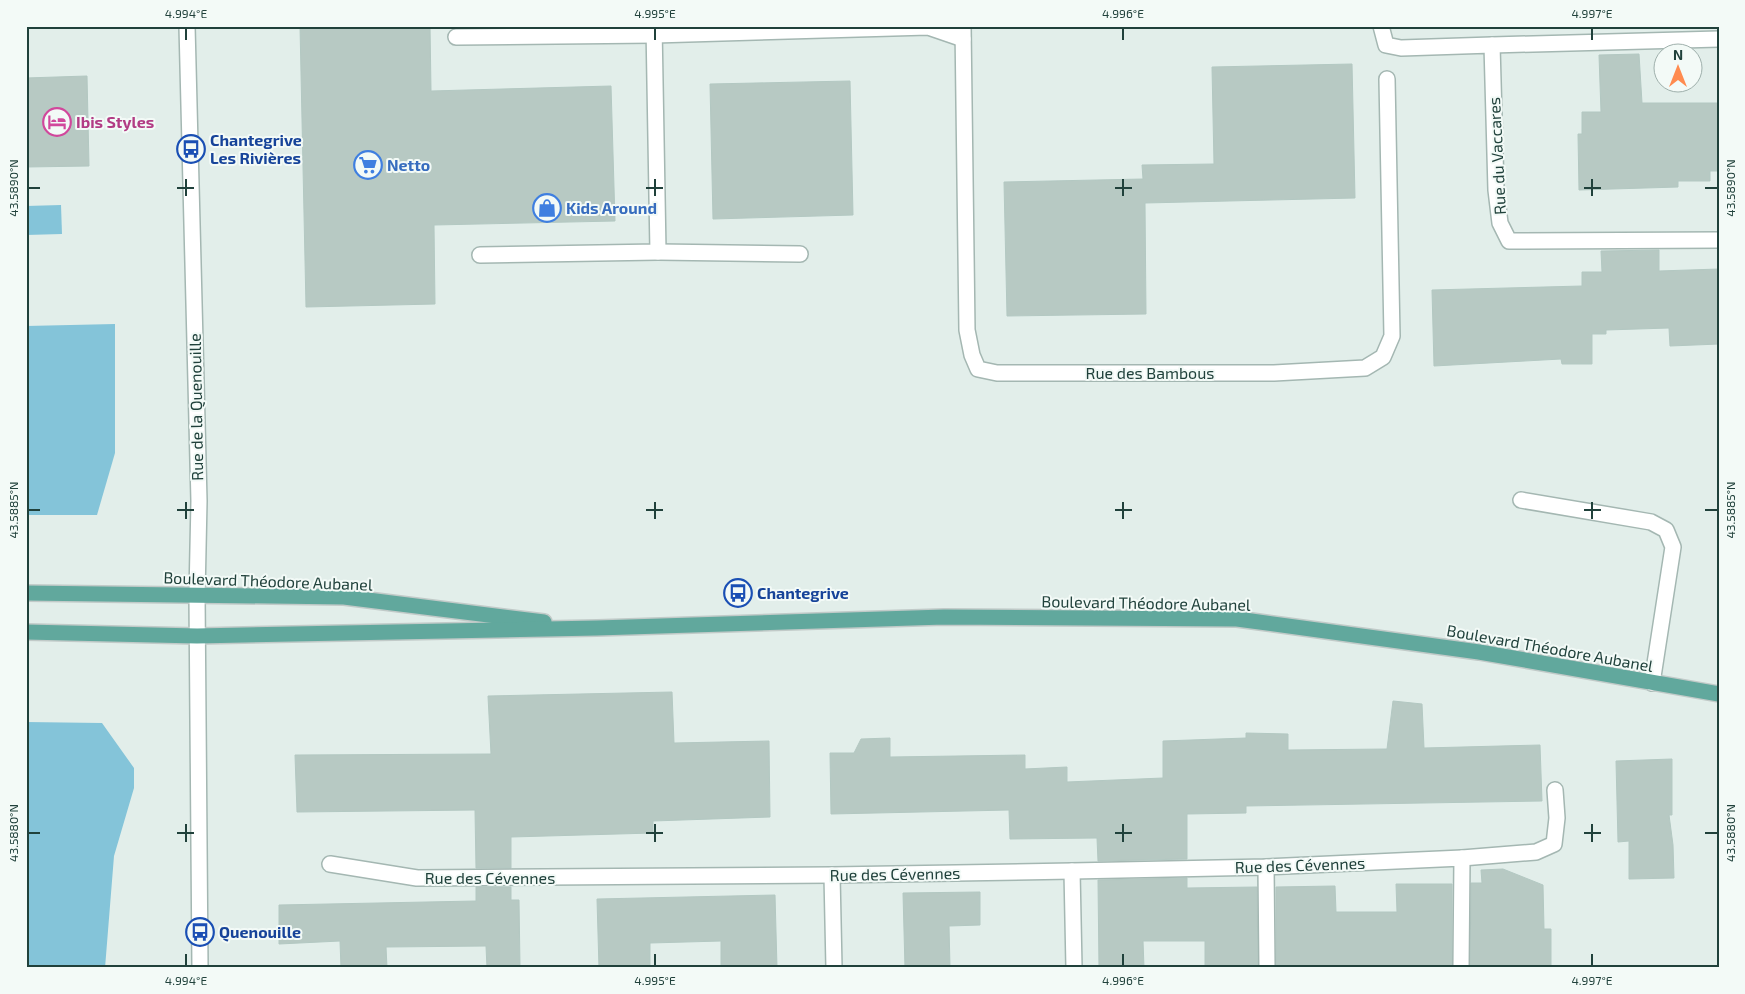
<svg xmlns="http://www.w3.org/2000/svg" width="1745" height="994" font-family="'Exo 2',sans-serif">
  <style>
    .water { fill: #84c4d9 }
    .building { fill: #b7c9c3; stroke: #b3c8c2 }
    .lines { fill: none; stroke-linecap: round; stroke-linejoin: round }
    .minor-casing { stroke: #a4b7b2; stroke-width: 18 }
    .tertiary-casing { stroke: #a4b7b2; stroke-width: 18 }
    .primary-casing { stroke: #c1cac8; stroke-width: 18 }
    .minor { stroke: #fff; stroke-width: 15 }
    .tertiary { stroke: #fff; stroke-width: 15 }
    .primary { stroke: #61a89d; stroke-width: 15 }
    .ticks { fill: none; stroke: #20413b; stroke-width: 2 }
    .labels { text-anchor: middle; stroke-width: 4; stroke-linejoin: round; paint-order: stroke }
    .hotel-label { font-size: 16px; font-weight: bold; fill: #b23c85; stroke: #f3faf7; text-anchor: start }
    .transit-label { font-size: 16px; font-weight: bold; fill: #164399; stroke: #f3faf7; text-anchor: start }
    .street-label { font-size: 16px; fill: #20413b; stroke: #f3faf7 }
    .shop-label { font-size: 16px; font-weight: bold; fill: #366cbe; stroke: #f3faf7; text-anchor: start }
    .neatline { fill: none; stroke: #20413b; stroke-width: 2 }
    .ticks-label { font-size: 12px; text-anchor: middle; fill: #20413b }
  </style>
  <rect width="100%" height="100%" fill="#e2eeea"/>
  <g class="water">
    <path d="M61,205L62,234L26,235V206Z"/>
    <path d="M115,324V453L97,515H26V326Z"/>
    <path d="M26,722L102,723L134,768V788L114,856L105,968H26Z"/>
  </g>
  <g class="building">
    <path d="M300,26H430L431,91L611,86L615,221L434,225L435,304L306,307Z"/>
    <path d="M1639,54L1642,103H1719V171H1710V181H1678V187L1579,190L1578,134H1582V112H1601L1599,55Z"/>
    <path d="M1352,64L1355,198L1145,203L1146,314L1007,316L1004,182L1143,179L1142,165L1214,164L1212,67Z"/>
    <path d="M87,76L89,166L26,167V78Z"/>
    <path d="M850,81L853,215L713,219L710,84Z"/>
    <path d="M1659,250V271L1719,269V344L1670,346L1669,328L1606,330V334H1592V364H1562L1561,359L1434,366L1432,290L1582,286V272H1602L1601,251Z"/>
    <path d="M672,692L674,743L769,741L770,817L653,821V833L511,837V868H476L475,810L297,812L295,755L491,754L488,696Z"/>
    <path d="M1393,701L1422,704L1424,748L1540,745L1542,801L1246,806V813L1187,814V859L1098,861L1097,838L1010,839L1009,810L831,814L830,753H854L861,739L890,738V757L1025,755V769L1067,767V782L1163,778V741L1246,738V733L1288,734V750L1387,749Z"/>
    <path d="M1672,759V815H1669L1673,845L1674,878L1629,879V841L1618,842L1616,761Z"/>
    <path d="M1503,869L1543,885L1544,929H1551V968H1470L1471,883H1482L1481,870Z"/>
    <path d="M1187,878V888L1257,887L1258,968H1205V941H1143L1144,968H1099L1098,880Z"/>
    <path d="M1396,884H1452V968H1276V887L1335,886L1336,912H1397Z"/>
    <path d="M476,887H511V900H519L520,968H487L486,946L386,947L387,968H341L340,941L279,944V905L476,901Z"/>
    <path d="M980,892V925L949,926L950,968H905L903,893Z"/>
    <path d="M775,895L777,968H721V941L650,943V968H599L597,899Z"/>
  </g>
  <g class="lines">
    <defs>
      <g id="minor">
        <path d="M963,26L967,330L972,355L978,369L997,373H1274L1365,368L1383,357L1392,336L1387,79"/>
        <path d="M1381,26L1386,45L1401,48L1492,45L1496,190L1500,223L1509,241L1719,240"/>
        <path d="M456,37L655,35L928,27L963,39"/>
        <path d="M1492,45L1719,39"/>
        <path d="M658,252L800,254"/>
        <path d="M480,255L658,252L654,26"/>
        <path d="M1521,500L1651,522L1666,530L1673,547L1652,683"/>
        <path d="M197,595L200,968"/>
        <path d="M1462,858L1536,852L1554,844L1557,818L1555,790"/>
        <path d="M330,864L417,878L832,875L1072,871L1266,867L1462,858L1461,968"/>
        <path d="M1266,867L1267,968"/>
        <path d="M1072,871L1074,968"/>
        <path d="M832,875L834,968"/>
      </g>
      <path id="tertiary" d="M187,26L199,501L197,595"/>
      <g id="primary">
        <path d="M26,593L344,597L544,622"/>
        <path d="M26,632L197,636L597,628L944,617L1237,619L1479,652L1719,694"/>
      </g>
    </defs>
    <use href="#minor" class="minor-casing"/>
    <use href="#tertiary" class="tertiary-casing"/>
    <use href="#primary" class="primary-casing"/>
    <use href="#minor" class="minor"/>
    <use href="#tertiary" class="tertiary"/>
    <use href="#primary" class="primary"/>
  </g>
  <path class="ticks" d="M186,28V40M655,28V40M1123,28V40M1592,28V40M186,179V196M655,179V196M1123,179V196M1592,179V196M28,188H40M177,188H194M646,188H663M1115,188H1132M1584,188H1601M1705,188H1718M186,502V519M655,502V519M1123,502V519M1592,502V519M28,510H40M177,510H194M646,510H663M1115,510H1132M1584,510H1601M1705,510H1718M186,824V842M655,824V842M1123,824V842M1592,824V842M28,833H40M177,833H194M646,833H663M1115,833H1132M1584,833H1601M1705,833H1718M186,954V966M655,954V966M1123,954V966M1592,954V966"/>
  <defs>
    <symbol id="hotel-ring" viewBox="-11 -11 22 22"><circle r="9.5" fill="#f3faf7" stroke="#d1479c" stroke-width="1.5"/><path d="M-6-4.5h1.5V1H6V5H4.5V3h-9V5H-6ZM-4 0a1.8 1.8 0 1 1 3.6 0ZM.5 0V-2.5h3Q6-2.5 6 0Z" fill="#d1479c"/></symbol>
    <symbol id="bus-ring" viewBox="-11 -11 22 22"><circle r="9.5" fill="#f3faf7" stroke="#1a4fb4" stroke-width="1.5"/><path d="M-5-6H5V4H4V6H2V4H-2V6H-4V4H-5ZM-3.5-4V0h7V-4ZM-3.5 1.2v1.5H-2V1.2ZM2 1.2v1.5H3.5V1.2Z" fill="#1a4fb4"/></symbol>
    <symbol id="supermarket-ring" viewBox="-11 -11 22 22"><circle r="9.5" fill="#f3faf7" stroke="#3f7fe0" stroke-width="1.5"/><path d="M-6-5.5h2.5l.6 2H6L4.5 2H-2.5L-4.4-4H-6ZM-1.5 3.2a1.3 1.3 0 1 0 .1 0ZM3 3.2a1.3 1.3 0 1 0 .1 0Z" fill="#3f7fe0"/></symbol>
    <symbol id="shop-ring" viewBox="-11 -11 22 22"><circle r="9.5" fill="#f3faf7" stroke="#3f7fe0" stroke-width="1.5"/><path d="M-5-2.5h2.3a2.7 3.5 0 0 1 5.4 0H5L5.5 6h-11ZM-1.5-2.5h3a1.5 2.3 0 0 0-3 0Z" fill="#3f7fe0"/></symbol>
  </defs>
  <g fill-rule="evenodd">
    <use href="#hotel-ring" x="41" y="106" width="32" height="32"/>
    <use href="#bus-ring" x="175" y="133" width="32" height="32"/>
    <use href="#supermarket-ring" x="352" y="149" width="32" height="32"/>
    <use href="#shop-ring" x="531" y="192" width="32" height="32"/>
    <use href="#bus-ring" x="722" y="577" width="32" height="32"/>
    <use href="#bus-ring" x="184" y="916" width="32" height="32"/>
  </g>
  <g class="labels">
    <g class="hotel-label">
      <text x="76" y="128">Ibis Styles</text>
    </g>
    <g class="transit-label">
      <text x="210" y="146">Chantegrive<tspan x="210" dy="18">Les Rivières</tspan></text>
      <text x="757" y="599">Chantegrive</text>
      <text x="219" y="938">Quenouille</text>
    </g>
    <g class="street-label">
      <text transform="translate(1497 156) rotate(-93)" y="6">Rue du Vaccares</text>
      <text x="1150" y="379">Rue des Bambous</text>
      <text transform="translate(196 407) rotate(-91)" y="6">Rue de la Quenouille</text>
      <text transform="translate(268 581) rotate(2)" y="6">Boulevard Théodore Aubanel</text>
      <text transform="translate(1146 603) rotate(1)" y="6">Boulevard Théodore Aubanel</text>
      <text transform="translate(1550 648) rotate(10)" y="6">Boulevard Théodore Aubanel</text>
      <text transform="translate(1300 865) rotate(-2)" y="6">Rue des Cévennes</text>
      <text transform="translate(895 874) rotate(-1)" y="6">Rue des Cévennes</text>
      <text x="490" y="884">Rue des Cévennes</text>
    </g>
    <g class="shop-label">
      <text x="387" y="171">Netto</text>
      <text x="566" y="214">Kids Around</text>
    </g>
  </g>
  <rect width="1745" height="994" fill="none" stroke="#f3faf7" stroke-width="55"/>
  <g transform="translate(1678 68)"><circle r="24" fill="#f3faf7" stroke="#9fb0ac"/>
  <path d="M0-4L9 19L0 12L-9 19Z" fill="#ff8b4f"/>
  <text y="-8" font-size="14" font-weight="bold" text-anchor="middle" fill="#20413b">N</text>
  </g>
  <rect x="28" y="28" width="1690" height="938" class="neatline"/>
  <g class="ticks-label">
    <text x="186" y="18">4.994°E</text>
    <text x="655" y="18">4.995°E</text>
    <text x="1123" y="18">4.996°E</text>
    <text x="1592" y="18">4.997°E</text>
    <text transform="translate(14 188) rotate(-90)" y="4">43.5890°N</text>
    <text transform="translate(1731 188) rotate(-90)" y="4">43.5890°N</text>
    <text transform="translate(14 510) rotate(-90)" y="4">43.5885°N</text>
    <text transform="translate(1731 510) rotate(-90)" y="4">43.5885°N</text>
    <text transform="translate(14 833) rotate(-90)" y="4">43.5880°N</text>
    <text transform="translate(1731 833) rotate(-90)" y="4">43.5880°N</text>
    <text x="186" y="985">4.994°E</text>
    <text x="655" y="985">4.995°E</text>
    <text x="1123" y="985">4.996°E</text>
    <text x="1592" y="985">4.997°E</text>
  </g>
</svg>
